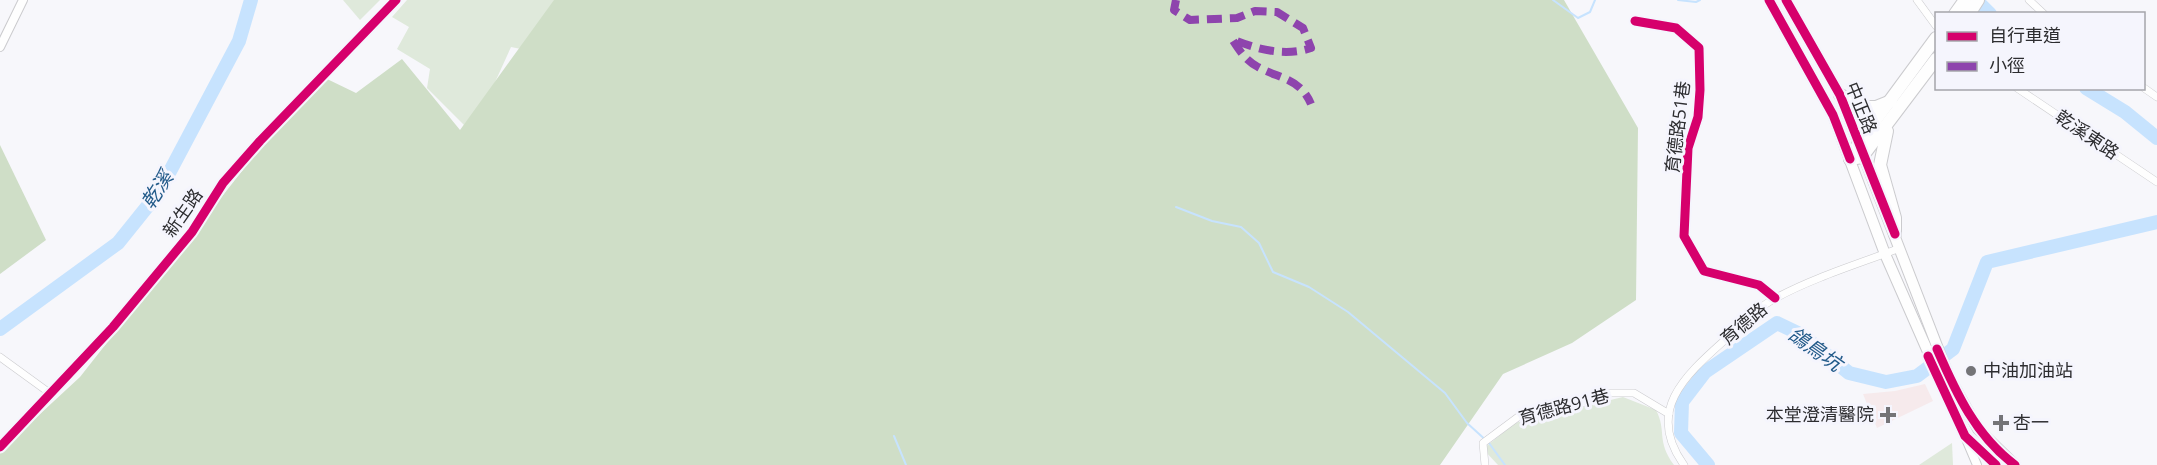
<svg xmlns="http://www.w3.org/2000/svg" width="2157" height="465" font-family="'Open Sans','Noto Sans TC',sans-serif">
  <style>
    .medical { fill: #f6eaec }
    .green { fill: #dfe9db }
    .forest { fill: #cfdec7 }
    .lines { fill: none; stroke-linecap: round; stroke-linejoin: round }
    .stream { stroke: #c7e3fe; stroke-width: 2 }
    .river { stroke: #c7e3fe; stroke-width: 14 }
    .minor-casing { stroke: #cbcbce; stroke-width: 8 }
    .tertiary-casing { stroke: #cbcbce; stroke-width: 10 }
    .primary-casing { stroke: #cbcbce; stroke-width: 12 }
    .motorway-casing { stroke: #cbcbce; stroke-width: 14 }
    .minor { stroke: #fefefe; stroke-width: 7 }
    .tertiary { stroke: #fefefe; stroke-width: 8 }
    .primary { stroke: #fefefe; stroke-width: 10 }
    .motorway { stroke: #fefefe; stroke-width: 12 }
    .quiet { stroke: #8e44ad; stroke-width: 8; stroke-dasharray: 15 8; stroke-linecap: butt }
    .cycleway-casing { stroke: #f5f5fd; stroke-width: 13 }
    .cycleway { stroke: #d6006c; stroke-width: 9 }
    .poi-dot { fill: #747477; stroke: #f5f5fd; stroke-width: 2 }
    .labels { text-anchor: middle; stroke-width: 6; stroke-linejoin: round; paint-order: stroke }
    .street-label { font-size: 18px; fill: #2d2d30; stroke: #f5f5fd }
    .poi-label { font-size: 18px; fill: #2d2d30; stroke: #f5f5fd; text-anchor: start }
    .water-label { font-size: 20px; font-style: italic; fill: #235b8a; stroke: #f5f5fd }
  </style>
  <rect width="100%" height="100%" fill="#f7f7fb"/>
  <path class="medical" d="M1925,384L1933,401L1877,428L1863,394L1895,391Z"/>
  <g class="green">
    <path d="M343,0H380L360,20Z"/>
    <path d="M407,0H686L556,56L511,47L491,91L464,125L427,88L430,69L397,49L409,27L392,17Z"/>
    <path d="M1854,108L1875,113L1862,131Z"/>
    <path d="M1623,397L1656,410C1667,431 1656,441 1674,465H1498L1483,449L1515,423Z"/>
    <path d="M1952,443L1953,465H1919Z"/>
  </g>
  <g class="forest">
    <path d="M554,0H1564L1638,128L1636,300L1572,343L1503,374L1440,465H0V451L80,377L264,143L325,78L356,93L402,59L460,130Z"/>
    <path d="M0,145L46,240L0,274Z"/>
  </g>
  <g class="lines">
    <g class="stream">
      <path d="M1553,0L1578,18L1590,12L1595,0"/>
      <path d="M1678,0L1696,2L1700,0"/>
      <path d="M1176,207L1212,221L1241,227L1259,243L1273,272L1309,287L1348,312L1445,393L1467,423L1489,443L1505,465"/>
      <path d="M894,436L906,465"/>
    </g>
    <g class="river">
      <path d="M1976,0L1990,14"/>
      <path d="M2086,88L2125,112L2157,138"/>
      <path d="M0,329L118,243L159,192L239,41L251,0"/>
      <path d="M1708,465L1681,433L1682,402L1705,372L1777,323L1802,335L1849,373L1886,382L1917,376L1953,349L1987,262L2157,222"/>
    </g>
    <defs>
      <g id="minor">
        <path d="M1917,0L1936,26"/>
        <path d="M2029,0L2044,14"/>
        <path d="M1635,21L1676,28L1699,48L1700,90L1698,117L1688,148L1684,236L1704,271L1759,285L1775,298"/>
        <path d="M2017,88L2157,182"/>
        <path d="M2144,88L2157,97"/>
        <path d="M0,357L51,394"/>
        <path d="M0,447L113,327L192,232L223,183L260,141L396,0"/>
        <path d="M1485,465L1483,443L1518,417L1574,406L1610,393H1634L1669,414"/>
        <path d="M1684,465C1644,410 1687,374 1726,339C1741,325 1758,307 1776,298C1812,278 1861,263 1900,248"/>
      </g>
      <g id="tertiary">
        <path d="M0,47L23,0"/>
        <path d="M1966,439L1977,465"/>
      </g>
      <g id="primary">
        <path d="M1769,0L1833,115L1885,254L1965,436L1996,465"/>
        <path d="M1786,0L1840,95L1949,377L1978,429L2015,465"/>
      </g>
      <g id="motorway">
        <path d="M1955,14L1965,0"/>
        <path d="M1969,14L1978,0"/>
        <path d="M1840,95L1867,107H1876L1891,101"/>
        <path d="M1887,131L1880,165L1895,218V234"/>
        <path d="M1850,159L1858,144L1936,38"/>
        <path d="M1850,159L1862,157L1936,59"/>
      </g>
    </defs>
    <use href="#minor" class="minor-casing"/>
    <use href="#tertiary" class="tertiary-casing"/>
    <use href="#primary" class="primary-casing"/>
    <use href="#motorway" class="motorway-casing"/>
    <use href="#minor" class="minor"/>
    <use href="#tertiary" class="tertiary"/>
    <use href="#primary" class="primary"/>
    <use href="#motorway" class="motorway"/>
    <path class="quiet" d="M1176,0L1174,10L1190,20L1237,18L1255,11L1277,12L1303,28L1311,48C1284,57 1256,49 1232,39C1239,50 1246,61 1258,67C1280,79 1300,78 1311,104"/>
    <defs>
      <g id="cycleway">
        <path d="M1769,0L1833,115L1850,159"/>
        <path d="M1786,0L1840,95L1895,234"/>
        <path d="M1635,21L1676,28L1699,48L1700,90L1698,117L1688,148L1684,236L1704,271L1759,285L1775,298"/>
        <path d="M1937,349C1956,393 1976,436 2015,465"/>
        <path d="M1928,356L1965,436L1996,465"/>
        <path d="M0,447L113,327L192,232L223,183L260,141L396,0"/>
      </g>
    </defs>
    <use href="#cycleway" class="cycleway-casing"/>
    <use href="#cycleway" class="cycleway"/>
  </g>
  <g class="poi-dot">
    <circle cx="1971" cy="371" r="6"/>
    <path d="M1885 406h6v6h6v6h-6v6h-6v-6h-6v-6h6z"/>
    <path d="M1998 414h6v6h6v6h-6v6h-6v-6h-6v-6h6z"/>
  </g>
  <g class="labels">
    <g class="street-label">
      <text transform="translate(1861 108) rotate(68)" y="6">中正路</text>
      <text transform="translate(1678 127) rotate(-83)" y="6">育德路51巷</text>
      <text transform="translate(2087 135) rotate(34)" y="6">乾溪東路</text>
      <text transform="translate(183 213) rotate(-55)" y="6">新生路</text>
      <text transform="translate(1744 324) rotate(-40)" y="6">育德路</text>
      <text transform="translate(1564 407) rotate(-15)" y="6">育德路91巷</text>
    </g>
    <g class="poi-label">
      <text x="1983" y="377">中油加油站</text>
      <text x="1874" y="421" text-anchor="end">本堂澄清醫院</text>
      <text x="2013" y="429">杏一</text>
    </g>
    <g class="water-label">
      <text transform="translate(157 190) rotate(-57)" y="7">乾溪</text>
      <text transform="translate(1815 349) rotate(35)" y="7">鴿鳥坑</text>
    </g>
  </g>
  <rect x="1935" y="12" width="210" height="78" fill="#f5f5fd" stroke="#a5a5ab" stroke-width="1.5"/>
  <rect x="1947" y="32" width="30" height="9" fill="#d6006c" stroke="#a5a5ab" stroke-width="1.5"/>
  <text x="1989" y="42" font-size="18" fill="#2d2d30">自行車道</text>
  <rect x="1947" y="62" width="30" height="9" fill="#8e44ad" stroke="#a5a5ab" stroke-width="1.5"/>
  <text x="1989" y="72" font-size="18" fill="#2d2d30">小徑</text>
</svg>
